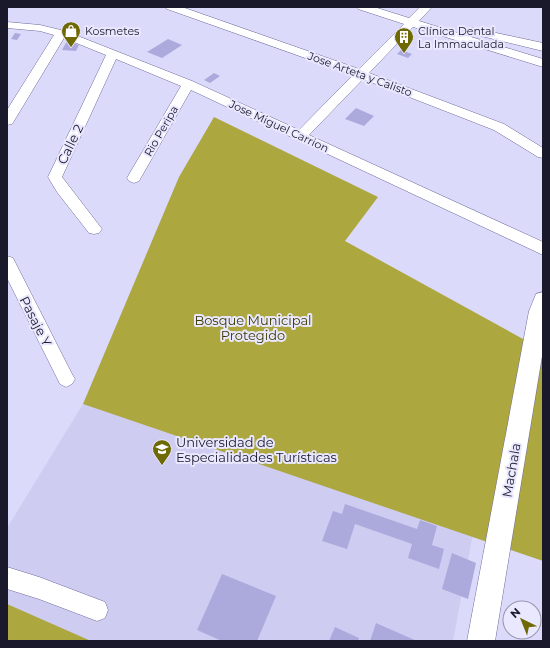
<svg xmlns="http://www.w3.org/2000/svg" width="550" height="648" font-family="Montserrat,sans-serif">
<rect width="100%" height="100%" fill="#dbdafa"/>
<!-- built -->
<path fill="#cecdf1" d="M83,404L474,528L453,641H31L7,631V528Z"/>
<!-- forest -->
<g fill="#ada740">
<path d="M214,117L378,197L345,241L543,350V561L83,404L179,177Z"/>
<path d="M7,604L91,641H7Z"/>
</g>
<!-- building -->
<g fill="#acaadd">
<path d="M15,33L21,34L17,40L11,39Z"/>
<path d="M168,39L182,45L162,58L147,52Z"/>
<path d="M67,41L79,45L76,51L62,50Z"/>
<path d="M401,50L412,54L408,58L397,54Z"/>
<path d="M214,73L220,76L210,83L204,80Z"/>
<path d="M356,108L374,116L364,126L345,119Z"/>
<path d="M345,504L417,529L420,520L437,526L432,545L444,549L439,569L408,558L412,544L355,524L347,549L322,541L333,511L342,514Z"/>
<path d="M452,553L476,563L468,599L442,589Z"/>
<path d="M222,574L276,596L257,641H222L197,630Z"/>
<path d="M376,623L417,641H370Z"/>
<path d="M335,627L359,638L358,641H329Z"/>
</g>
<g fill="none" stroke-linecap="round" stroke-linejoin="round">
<defs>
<g id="minor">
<path d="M165,7H182L359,69L404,24L358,9L356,7H374L409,18L420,7H432L419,21L543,59V67L413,27L369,73L504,124L543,148V158L538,157L494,130L363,79L309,135L543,242V255L191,90L139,181L134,183L129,181L127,178L181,86L116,59L62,177L102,229L99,233L94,234L89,233L57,192L48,177L106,55L64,38L14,121L12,124L7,125V110L54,35L40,31L7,28V22L40,25L65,31L192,81L299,130L353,75L167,9Z"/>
<path d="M473,28L543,43V51L469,33L467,31L469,29Z"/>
<path d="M7,256L13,258L15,262L72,374L75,379L72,384L66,387L60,384L7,278Z"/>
<path d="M7,567L39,577L105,602L108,610L105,618L97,621L39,599L7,589Z"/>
</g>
<path id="major" d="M543,292V350L495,641H467L529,311L536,294Z"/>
</defs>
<!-- minor casing -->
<use href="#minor" stroke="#6e6b9a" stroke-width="1"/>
<!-- major casing -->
<use href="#major" stroke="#6e6b9a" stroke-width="1"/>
<!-- minor -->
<use href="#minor" fill="#fff" fill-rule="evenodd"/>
<!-- major -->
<use href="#major" fill="#fff" fill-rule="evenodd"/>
</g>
<!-- icons -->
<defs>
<symbol id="shop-pin" viewBox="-11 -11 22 30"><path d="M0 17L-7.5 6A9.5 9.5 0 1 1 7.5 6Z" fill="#6e6903" stroke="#e9e8fe"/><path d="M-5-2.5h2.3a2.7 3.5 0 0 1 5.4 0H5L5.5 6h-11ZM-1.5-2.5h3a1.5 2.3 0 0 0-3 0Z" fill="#fff"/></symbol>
<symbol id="building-pin" viewBox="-11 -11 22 30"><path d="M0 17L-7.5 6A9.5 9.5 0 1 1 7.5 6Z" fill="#6e6903" stroke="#e9e8fe"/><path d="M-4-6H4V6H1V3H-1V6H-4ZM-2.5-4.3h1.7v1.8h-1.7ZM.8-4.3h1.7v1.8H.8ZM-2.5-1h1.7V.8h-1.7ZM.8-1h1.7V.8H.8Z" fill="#fff"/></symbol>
<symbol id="university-pin" viewBox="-11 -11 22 30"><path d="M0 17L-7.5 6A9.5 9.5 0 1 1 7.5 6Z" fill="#6e6903" stroke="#e9e8fe"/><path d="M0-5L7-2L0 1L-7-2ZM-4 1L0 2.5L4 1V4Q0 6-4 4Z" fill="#fff"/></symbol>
</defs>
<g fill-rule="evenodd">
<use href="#shop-pin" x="60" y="20" width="22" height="30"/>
<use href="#building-pin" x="393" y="26" width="22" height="30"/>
<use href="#university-pin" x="151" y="438" width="22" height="30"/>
</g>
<g text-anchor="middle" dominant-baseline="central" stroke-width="4" stroke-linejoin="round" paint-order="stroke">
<!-- far-poi labels -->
<g font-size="11" fill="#1a192c" stroke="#e9e8fe" text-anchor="start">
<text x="85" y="31">Kosmetes</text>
<text x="418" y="31">Clínica Dental<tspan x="418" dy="13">La Immaculada</tspan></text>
</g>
<!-- far-street labels -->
<g font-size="11" fill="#1a192c" stroke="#e9e8fe">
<text transform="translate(360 74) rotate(20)">Jose Arteta y Calisto</text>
<text transform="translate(279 126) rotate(25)">Jose Miguel Carrion</text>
<text transform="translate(161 131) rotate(-60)">Rio Peripa</text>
</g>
<!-- street labels -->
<g font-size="13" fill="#1a192c" stroke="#e9e8fe">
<text transform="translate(70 144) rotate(-64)">Calle 2</text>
<text transform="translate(36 321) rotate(63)">Pasaje Y</text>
<text transform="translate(511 470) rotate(-80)">Machala</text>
</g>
<!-- park labels -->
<g font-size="13" fill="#3d3a00" stroke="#e9e8fe">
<text x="253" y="320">Bosque Municipal<tspan x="253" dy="15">Protegido</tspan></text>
</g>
<!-- poi labels -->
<g font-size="13" fill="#1a192c" stroke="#e9e8fe" text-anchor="start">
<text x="176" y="442">Universidad de<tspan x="176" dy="15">Especialidades Turísticas</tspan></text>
</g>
</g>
<!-- border -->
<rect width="550" height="648" fill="none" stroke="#1a192c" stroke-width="16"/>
<!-- north arrow -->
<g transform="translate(522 620) rotate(317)"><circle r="19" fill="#e9e8fe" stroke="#9695aa"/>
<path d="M0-3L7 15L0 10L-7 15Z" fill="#6e6903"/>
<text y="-6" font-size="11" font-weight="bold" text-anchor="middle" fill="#1a192c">N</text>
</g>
</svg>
